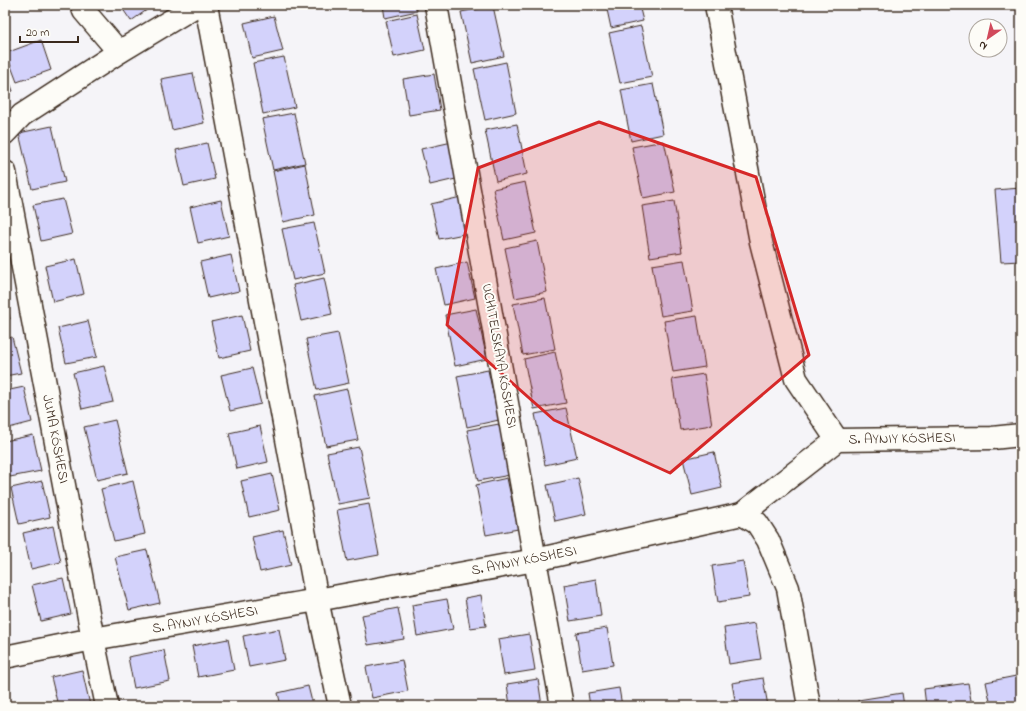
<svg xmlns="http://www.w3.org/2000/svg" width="1026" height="711" font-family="'Indie Flower',sans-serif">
<rect width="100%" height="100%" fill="#f5f4f8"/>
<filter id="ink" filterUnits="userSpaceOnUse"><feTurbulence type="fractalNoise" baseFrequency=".025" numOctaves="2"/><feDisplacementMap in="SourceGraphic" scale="8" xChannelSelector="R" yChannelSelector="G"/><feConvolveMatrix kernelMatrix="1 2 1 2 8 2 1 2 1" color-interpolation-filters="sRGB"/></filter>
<g filter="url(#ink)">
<!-- building -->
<g fill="#d3d2fb" stroke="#3b2a1e">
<path d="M120,5H154L131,21Z"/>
<path d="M383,5H416L417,11L385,18Z"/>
<path d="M463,5H479L464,8Z"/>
<path d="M606,5H639L643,21L611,28Z"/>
<path d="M493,6L504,56L472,63L461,12Z"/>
<path d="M417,14L425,50L394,57L386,21Z"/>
<path d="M274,16L283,51L252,58L244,23Z"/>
<path d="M641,26L652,77L620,83L609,33Z"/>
<path d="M41,40L51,70L17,82L6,53Z"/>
<path d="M284,57L295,107L263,114L253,63Z"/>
<path d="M506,62L516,113L485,120L474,69Z"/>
<path d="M5,69L13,91L5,93Z"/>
<path d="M193,73L204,123L172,130L161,79Z"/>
<path d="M434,74L440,110L409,115L403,79Z"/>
<path d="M653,84L663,134L631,141L621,90Z"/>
<path d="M294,113L305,163L273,170L262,119Z"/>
<path d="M517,124L527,174L496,181L485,130Z"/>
<path d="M52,126L65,182L32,189L19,133Z"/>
<path d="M664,141L675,192L643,198L632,147Z"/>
<path d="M452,142L460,178L430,185L421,149Z"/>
<path d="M207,143L215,179L184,186L176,150Z"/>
<path d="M305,164L315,215L283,222L273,171Z"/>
<path d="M525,182L536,233L504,240L493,189Z"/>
<path d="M1021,188V261L1001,262L995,190Z"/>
<path d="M461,197L469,233L439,239L431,204Z"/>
<path d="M63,199L72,234L41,241L33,205Z"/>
<path d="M221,200L229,236L198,243L190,207Z"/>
<path d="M674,201L682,252L650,257L642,206Z"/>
<path d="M314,223L325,273L293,280L282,229Z"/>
<path d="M537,241L547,292L515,298L505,248Z"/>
<path d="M231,255L239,291L208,298L200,262Z"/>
<path d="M76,259L84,294L53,302L45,266Z"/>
<path d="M684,260L693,311L661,316L652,265Z"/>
<path d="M467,262L475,298L444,305L436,269Z"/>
<path d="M324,278L332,314L301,321L293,285Z"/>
<path d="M545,298L555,349L523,355L513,304Z"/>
<path d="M5,299L10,319L5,320Z"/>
<path d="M476,309L487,359L455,366L445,315Z"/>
<path d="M242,315L250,351L219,358L211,322Z"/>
<path d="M697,316L705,367L673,372L664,321Z"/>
<path d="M88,321L97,357L66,363L58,328Z"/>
<path d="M338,333L349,383L317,390L306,339Z"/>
<path d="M12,337L21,373L5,376V339Z"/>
<path d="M555,352L566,403L534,409L524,359Z"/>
<path d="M104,366L113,402L82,409L73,373Z"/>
<path d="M252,368L261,404L230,411L221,375Z"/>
<path d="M488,370L499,420L467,427L457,376Z"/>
<path d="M704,374L712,425L680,430L672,379Z"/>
<path d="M24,387L32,422L5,429V391Z"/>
<path d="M347,389L358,440L326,446L315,396Z"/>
<path d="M566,408L577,458L545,465L535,414Z"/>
<path d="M115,420L128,473L97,480L84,427Z"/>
<path d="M499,424L510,475L478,481L467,430Z"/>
<path d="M260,426L268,462L237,469L229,433Z"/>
<path d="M33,435L41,471L10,477L5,455V441Z"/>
<path d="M359,447L370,498L338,504L327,453Z"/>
<path d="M714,452L722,488L692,495L683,459Z"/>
<path d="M272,474L280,510L249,517L241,481Z"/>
<path d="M507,478L518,529L486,535L476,485Z"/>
<path d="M578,478L586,514L555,521L547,485Z"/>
<path d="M42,481L50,517L19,524L11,488Z"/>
<path d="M133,481L145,534L114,541L101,489Z"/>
<path d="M369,504L379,555L347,561L337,510Z"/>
<path d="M53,526L61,562L31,569L23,533Z"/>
<path d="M283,530L291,565L260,572L252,537Z"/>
<path d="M147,550L160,603L129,610L115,557Z"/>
<path d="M743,561L749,597L718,602L712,566Z"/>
<path d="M63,578L71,614L41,621L32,585Z"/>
<path d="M596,579L601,616L570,621L564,585Z"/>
<path d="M481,595L486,626L470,628L465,598Z"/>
<path d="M447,599L453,629L417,636L412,605Z"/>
<path d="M398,608L404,639L368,645L362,615Z"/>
<path d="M755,623L761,659L729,664L724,628Z"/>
<path d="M607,628L613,665L582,670L576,633Z"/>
<path d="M279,629L285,660L249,667L243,636Z"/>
<path d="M529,634L535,670L504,675L498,639Z"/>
<path d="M228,639L234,670L198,677L192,646Z"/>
<path d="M164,650L170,681L134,688L128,657Z"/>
<path d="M402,660L408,691L372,698L366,667Z"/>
<path d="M82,670L90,705L58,706L51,677Z"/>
<path d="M1021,675V706H991L986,682Z"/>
<path d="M763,678L768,706H736L732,683Z"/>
<path d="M538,679L542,706H510L507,684Z"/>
<path d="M968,683L972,706H926L924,689Z"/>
<path d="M308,686L313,706H281L278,693Z"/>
<path d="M619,688L622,706H590L588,693Z"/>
<path d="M902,693L904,706H859L858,700Z"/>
</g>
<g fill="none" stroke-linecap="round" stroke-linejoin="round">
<defs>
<g id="minor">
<path d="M82,5L84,11L119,52"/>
<path d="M206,5L317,600L340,706"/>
<path d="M436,5L535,560L562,706"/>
<path d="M716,5L761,242L796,379L837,440"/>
<path d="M5,133L22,115L119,52L197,5"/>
<path d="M5,172L93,639L107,706"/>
<path d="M742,514L757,523L768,540L788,588L809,706"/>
<path d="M5,657L93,639L317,600L535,560L742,514L837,440L992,438L1021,435"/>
</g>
</defs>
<!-- minor casing -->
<use href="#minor" stroke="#3b2a1e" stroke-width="25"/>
<!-- minor -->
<use href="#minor" stroke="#fdfcf7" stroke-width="22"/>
</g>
</g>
<!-- marked area -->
<path fill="#d62828" fill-opacity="0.2" stroke="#d62828" stroke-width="3" stroke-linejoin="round" d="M599,122L756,177L809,355L670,473L554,420L447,325L478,168Z"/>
<g text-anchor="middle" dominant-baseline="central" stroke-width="4" stroke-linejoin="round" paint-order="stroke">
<!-- street labels -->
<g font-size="14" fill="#3b2a1e" stroke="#fdfcf7">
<text transform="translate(499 356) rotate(80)">UCHITELSKAYA KÓSHESI</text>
<text transform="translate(55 439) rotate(79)">JUMA KÓSHESI</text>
<text transform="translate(902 439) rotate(-1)">S. AYNIY KÓSHESI</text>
<text transform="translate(524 561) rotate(-11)">S. AYNIY KÓSHESI</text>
<text transform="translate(205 620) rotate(-10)">S. AYNIY KÓSHESI</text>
</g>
</g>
<!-- margin -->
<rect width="1026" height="711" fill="none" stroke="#fdfcf7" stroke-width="20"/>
<rect x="10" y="10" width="1006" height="691" fill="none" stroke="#3b2a1e" stroke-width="1.5" filter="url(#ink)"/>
<!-- north arrow -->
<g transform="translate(988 38) rotate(214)"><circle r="19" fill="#fdfcf7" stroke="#afa8a0"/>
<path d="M0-3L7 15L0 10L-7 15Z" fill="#d1495b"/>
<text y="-6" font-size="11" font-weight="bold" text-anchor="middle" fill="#3b2a1e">N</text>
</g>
<!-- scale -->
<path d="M20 36v6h58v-6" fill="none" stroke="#3b2a1e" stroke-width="2"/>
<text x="26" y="36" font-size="12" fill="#3b2a1e" stroke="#fdfcf7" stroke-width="3" paint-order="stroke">20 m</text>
</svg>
